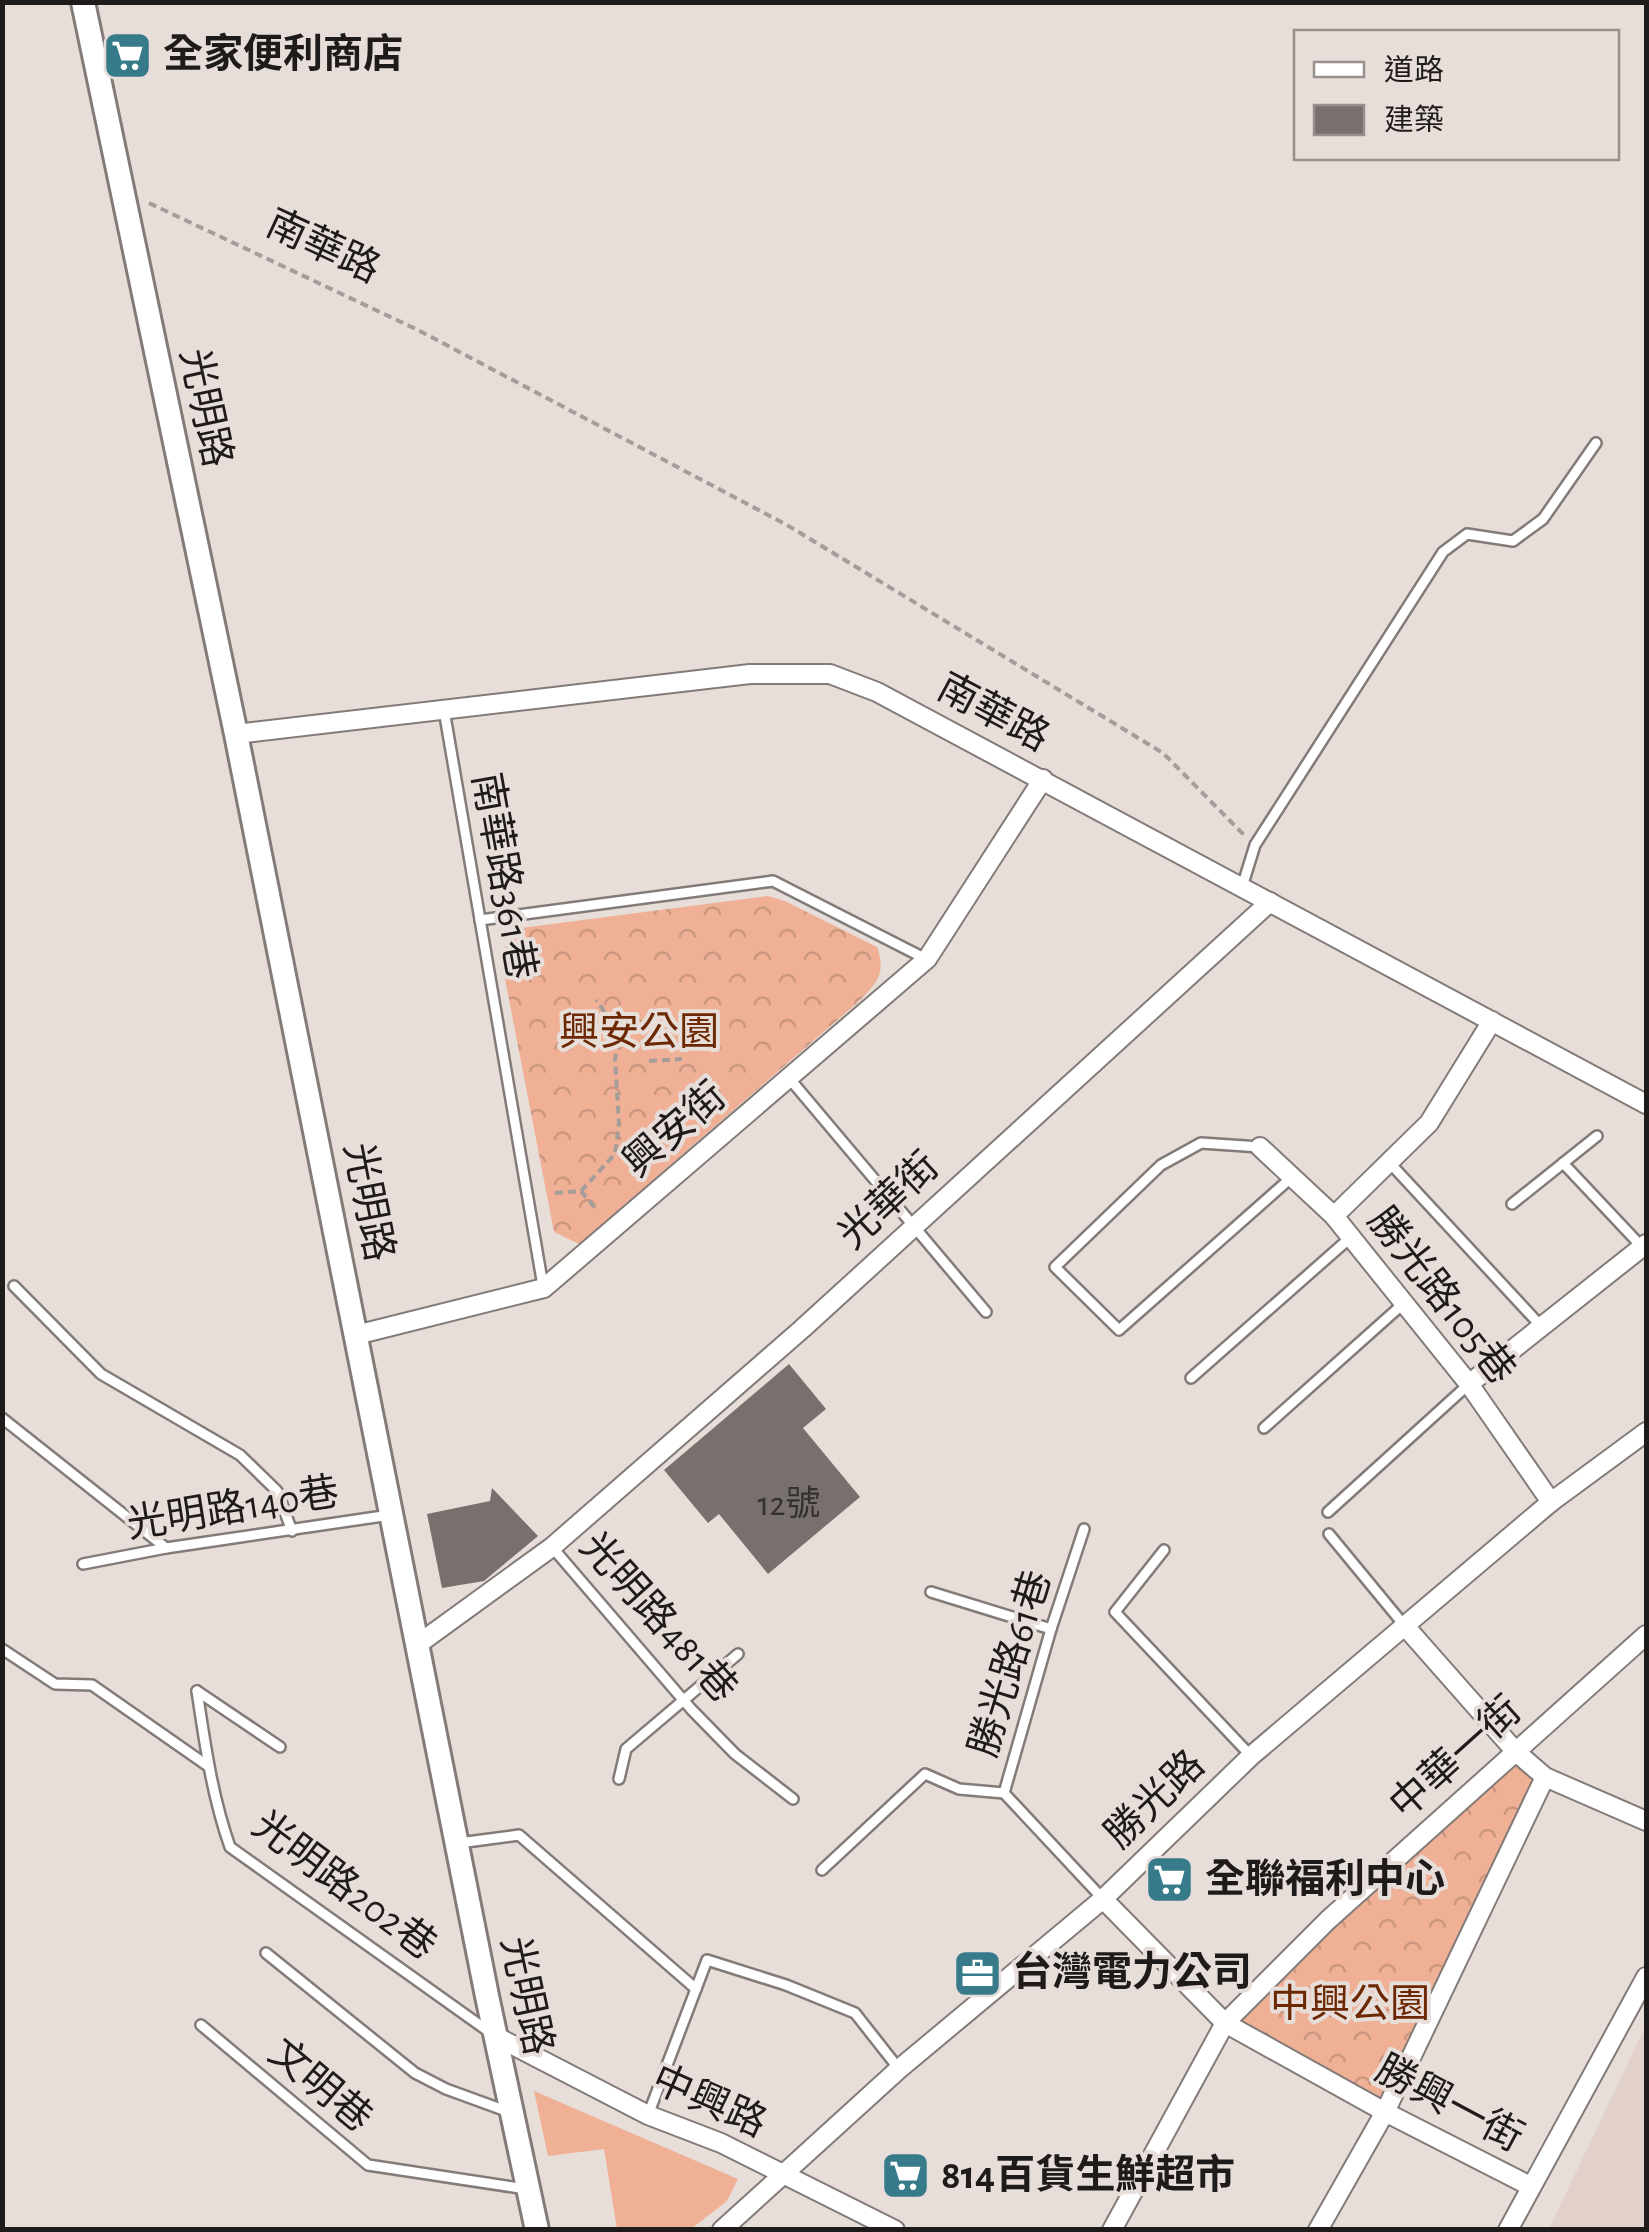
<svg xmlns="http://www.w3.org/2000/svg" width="1649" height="2232" font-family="'Alegreya Sans','Noto Sans TC',sans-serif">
<defs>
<pattern id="forest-crowns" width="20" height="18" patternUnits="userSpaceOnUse" patternTransform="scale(2.5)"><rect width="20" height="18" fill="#efb095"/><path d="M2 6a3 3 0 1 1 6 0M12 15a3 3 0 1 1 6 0" fill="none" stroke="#cc9780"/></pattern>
</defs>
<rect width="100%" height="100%" fill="#e7deda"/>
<!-- built -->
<path fill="#e1d1ca" d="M1646,2025V2229H1549Z"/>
<!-- grass -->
<path fill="#efb095" d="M534,2091L738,2179L727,2201L691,2229H617L604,2149L548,2156Z"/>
<!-- forest -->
<g fill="url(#forest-crowns)">
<path d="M768,896L785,901L877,947C887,974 876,984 857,1003L579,1244L554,1232L500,953L521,928Z"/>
<path d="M1517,1761L1537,1780L1381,2099L1235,2021L1336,1923Z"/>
</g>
<!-- building -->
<g fill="#78706d">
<path d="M789,1364L826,1409L803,1428L860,1497L768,1574L719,1514L708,1523L664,1470Z"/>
<path d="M492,1488L538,1536L484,1581L442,1588L427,1514L490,1501Z"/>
</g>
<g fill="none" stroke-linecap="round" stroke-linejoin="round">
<defs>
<g id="service">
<path d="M444,710L543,1286"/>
<path d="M1242,887L1255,845L1443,552L1467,534L1513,541L1543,519L1596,443"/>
<path d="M480,920L773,881L926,959"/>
<path d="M789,1078L986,1312"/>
<path d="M1260,1147L1201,1143L1161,1165L1055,1267L1119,1330L1292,1177"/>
<path d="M1388,1161L1540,1325"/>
<path d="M1563,1163L1643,1248"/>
<path d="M1512,1204L1597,1136"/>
<path d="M14,1286L101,1374L240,1455L277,1491L292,1531"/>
<path d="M1191,1378L1351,1237"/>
<path d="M2,1418L166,1548"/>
<path d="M1264,1428L1404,1303"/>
<path d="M1328,1512L1469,1384"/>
<path d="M1084,1529L1051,1629L1004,1793L1103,1899"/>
<path d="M1329,1534L1404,1625"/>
<path d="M552,1547L691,1709L735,1754L793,1799"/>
<path d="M1164,1550L1115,1612L1251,1756"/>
<path d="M83,1564L166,1548L390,1515"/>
<path d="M931,1592L1051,1629"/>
<path d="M2,1649L55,1684L92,1685L208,1766"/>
<path d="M197,1691C205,1744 212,1796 230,1847L488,2031"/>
<path d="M197,1691L280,1747"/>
<path d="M619,1779L626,1749L738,1654"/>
<path d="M459,1843L519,1835L696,1989"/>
<path d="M822,1870L925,1774L959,1789L1004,1793"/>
<path d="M266,1953L415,2073L446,2089L509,2112"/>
<path d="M201,2025L368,2165L526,2189"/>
<path d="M648,2115L707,1960L786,1985L855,2013L899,2069"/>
</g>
<g id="minor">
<path d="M236,734L750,674H830L877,692L1646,1104"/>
<path d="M1260,1147L1334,1216L1469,1384L1551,1502"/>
<path d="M1334,1216L1429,1123L1492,1021"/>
<path d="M356,1335L544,1288L927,959L1043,779"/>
<path d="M1469,1384L1646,1244"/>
<path d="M1404,1625L1516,1752L1545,1777L1646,1821"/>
<path d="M417,1645L552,1547L802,1329L1270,902"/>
<path d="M1103,1899L1225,2023L1385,2112L1530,2186"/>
<path d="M495,2036L648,2115L721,2143L895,2230"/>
<path d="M722,2230L899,2069L1103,1899L1251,1756L1551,1502L1646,1432"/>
<path d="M1112,2230L1225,2023L1328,1920L1646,1635"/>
<path d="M1318,2230L1385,2112L1545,1777"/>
<path d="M1508,2230L1646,1977"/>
</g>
<path id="secondary" d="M83,2L236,734L487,1996L537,2230"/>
</defs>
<!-- service casing -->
<use href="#service" stroke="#837b78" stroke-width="14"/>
<!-- minor casing -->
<use href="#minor" stroke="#837b78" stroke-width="22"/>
<!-- secondary casing -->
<use href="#secondary" stroke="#837b78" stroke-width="28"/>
<!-- path -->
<g stroke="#a49d9a" stroke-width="4" stroke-dasharray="8 5" stroke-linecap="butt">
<path d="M149,203L418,330L787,525L1163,753L1244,835"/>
<path d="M649,1061L682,1059"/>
<path d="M581,1191L615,1154L619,1124L615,1059C620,1039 609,1016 596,1000"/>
<path d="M555,1193L581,1191L595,1208"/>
</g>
<!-- service -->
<use href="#service" stroke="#fff" stroke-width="9"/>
<!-- minor -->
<use href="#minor" stroke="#fff" stroke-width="18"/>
<!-- secondary -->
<use href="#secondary" stroke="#fff" stroke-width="22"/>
</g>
<!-- icons -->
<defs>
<symbol id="supermarket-square" viewBox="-11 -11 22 22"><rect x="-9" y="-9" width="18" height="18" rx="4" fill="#377a8a" stroke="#e7deda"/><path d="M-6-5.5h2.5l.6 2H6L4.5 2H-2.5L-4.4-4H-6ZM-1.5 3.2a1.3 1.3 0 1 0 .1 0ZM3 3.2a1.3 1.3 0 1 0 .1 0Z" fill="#fff"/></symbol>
<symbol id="office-square" viewBox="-11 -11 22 22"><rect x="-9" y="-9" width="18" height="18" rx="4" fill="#377a8a" stroke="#e7deda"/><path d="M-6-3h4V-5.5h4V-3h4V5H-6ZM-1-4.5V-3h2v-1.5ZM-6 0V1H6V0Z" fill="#fff"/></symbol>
</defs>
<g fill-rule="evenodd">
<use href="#supermarket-square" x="100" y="28" width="55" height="55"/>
<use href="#supermarket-square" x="1142" y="1852" width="55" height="55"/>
<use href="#office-square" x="950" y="1946" width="55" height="55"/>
<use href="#supermarket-square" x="878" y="2148" width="55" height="55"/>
</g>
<g text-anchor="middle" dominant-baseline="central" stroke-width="8" stroke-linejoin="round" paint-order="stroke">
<!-- number labels -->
<g font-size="35" fill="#34302f">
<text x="789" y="1504">12號</text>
</g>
<!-- poi labels -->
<g font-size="40" font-weight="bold" fill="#1e1b1a" stroke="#e7deda" text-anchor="start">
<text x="163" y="55">全家便利商店</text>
<text x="1205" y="1880">全聯福利中心</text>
<text x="1012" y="1973">台灣電力公司</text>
<text x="941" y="2176">814百貨生鮮超市</text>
</g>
<!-- street labels -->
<g font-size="40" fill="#1e1b1a" stroke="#e7deda">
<text transform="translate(323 247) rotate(25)">南華路</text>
<text transform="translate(205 408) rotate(78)">光明路</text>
<text transform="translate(993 713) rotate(28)">南華路</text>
<text transform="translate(503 876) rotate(80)">南華路361巷</text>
<text transform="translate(675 1130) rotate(-41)">興安街</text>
<text transform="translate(889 1201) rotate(-43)">光華街</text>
<text transform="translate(368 1202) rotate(79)">光明路</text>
<text transform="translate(1441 1296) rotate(52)">勝光路105巷</text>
<text transform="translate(233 1509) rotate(-9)">光明路140巷</text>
<text transform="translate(658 1618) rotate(48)">光明路481巷</text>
<text transform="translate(1011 1664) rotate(-73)">勝光路61巷</text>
<text transform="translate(1456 1758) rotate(-42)">中華一街</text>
<text transform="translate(1155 1800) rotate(-44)">勝光路</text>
<text transform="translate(344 1886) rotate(37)">光明路202巷</text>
<text transform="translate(526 1996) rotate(78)">光明路</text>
<text transform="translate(320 2086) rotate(40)">文明巷</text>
<text transform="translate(709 2102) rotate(24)">中興路</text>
<text transform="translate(1449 2104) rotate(28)">勝興一街</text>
</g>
<!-- park labels -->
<g font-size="40" fill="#6c2802" stroke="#e7deda">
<text x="639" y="1033">興安公園</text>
<text x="1350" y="2005">中興公園</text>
</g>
</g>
<!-- border -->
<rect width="1649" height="2232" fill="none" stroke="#1e1b1a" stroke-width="10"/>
<!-- legend -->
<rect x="1294" y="30" width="325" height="130" fill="#e7deda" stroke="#97908d" stroke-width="2.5"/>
<rect x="1314" y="62" width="50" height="15" fill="#ffffff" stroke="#97908d" stroke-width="2.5"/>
<text x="1384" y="80" font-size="30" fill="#1e1b1a">道路</text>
<rect x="1314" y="105" width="50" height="30" fill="#78706d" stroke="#97908d" stroke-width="2.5"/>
<text x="1384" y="130" font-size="30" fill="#1e1b1a">建築</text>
</svg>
